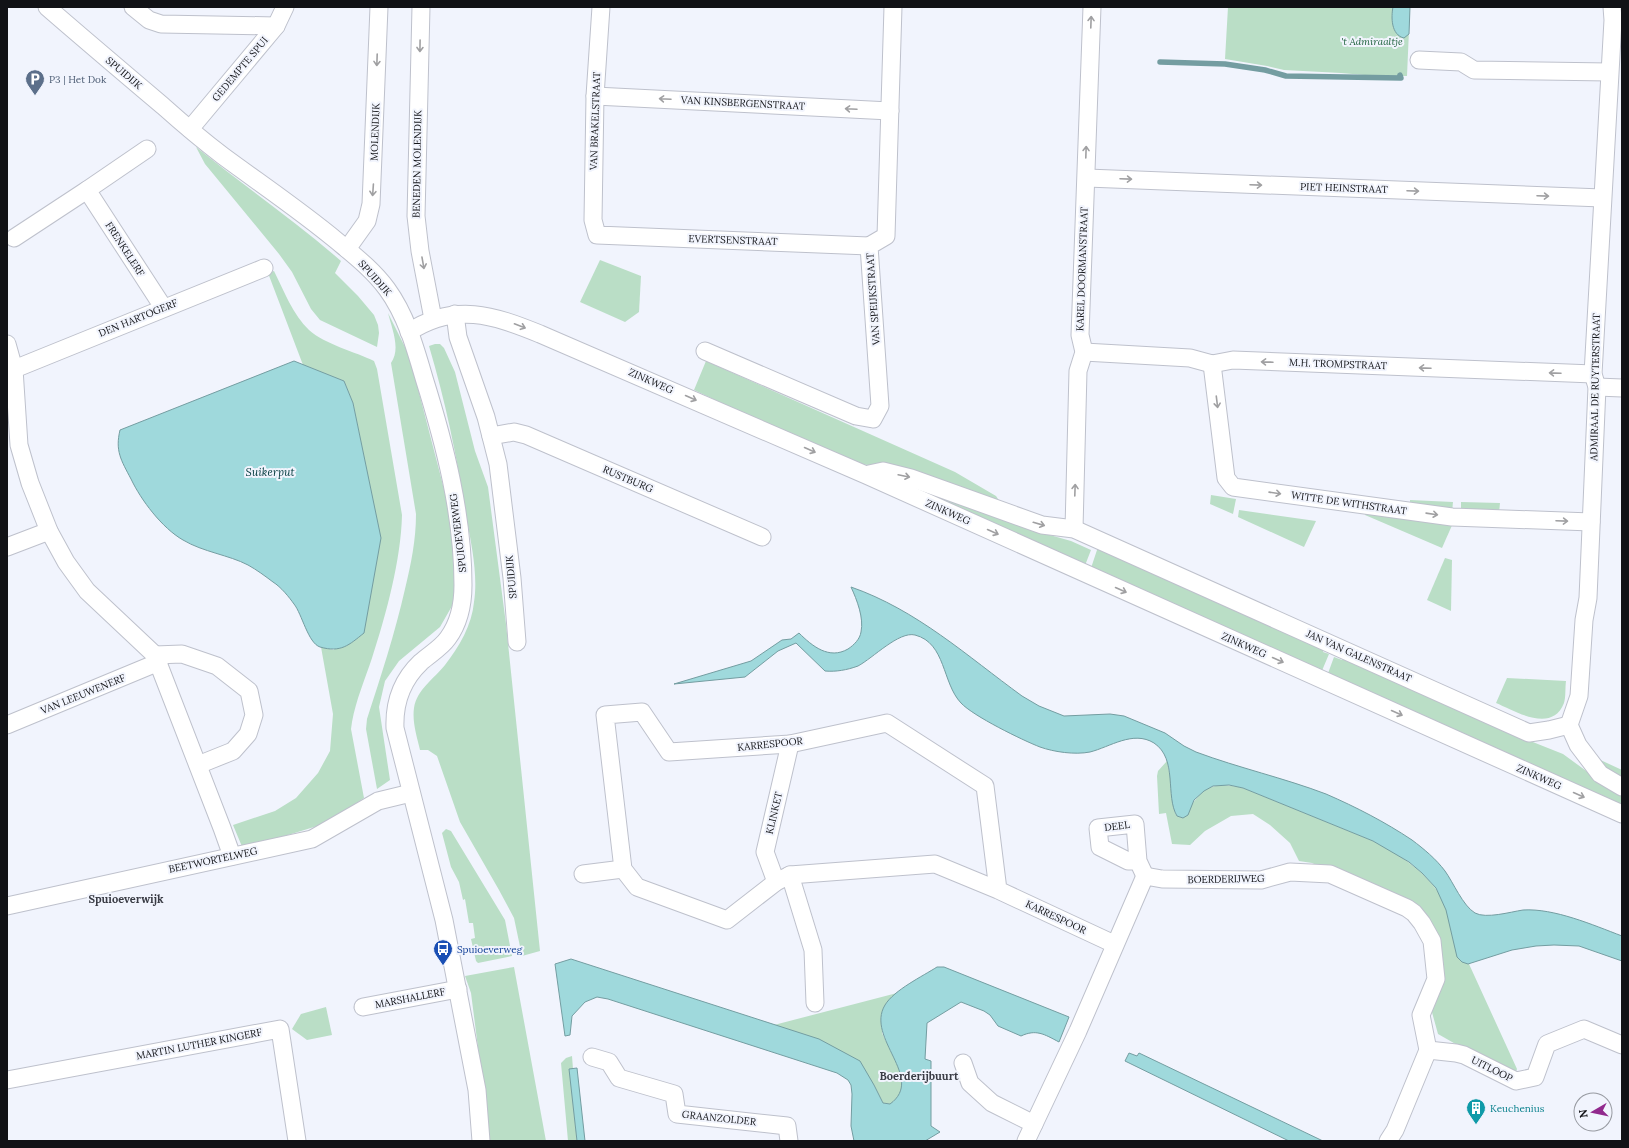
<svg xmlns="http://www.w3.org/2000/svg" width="1629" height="1148" font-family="Lora,serif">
<rect width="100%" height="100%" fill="#f1f4fd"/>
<!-- green -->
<g fill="#badec6">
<path d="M1228,7H1410L1407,76H1376L1341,73L1284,70L1267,66L1225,59Z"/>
<path d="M196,147C244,186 295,221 341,261L335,273L358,296L374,315L378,325L379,333L377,347L320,320L311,309L292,272L279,254L205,164Z"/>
<path d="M600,260L641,276L639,312L625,322L580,302Z"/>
<path d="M274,271C284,291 293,315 309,330C324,344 356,352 374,361L377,369L402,515C401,560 386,615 372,658C365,679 356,700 352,722L351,729L364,798L327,823L243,849L233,825L275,811L296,798L318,773L330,751L333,714L321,647L334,650L380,538L353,403L344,381L303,365L268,273Z"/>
<path d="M388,313L407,351L417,385L444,489L452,532L456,591L452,606L440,627L399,661L385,681L379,707L390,780L377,789L366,729L367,719C381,676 395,633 405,589C411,564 416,540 416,514L391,363C401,349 392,329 388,313Z"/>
<path d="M435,344H440L444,348L455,372L475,451L488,487L506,624L540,951L522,956L514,918L499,890L460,822L437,756L428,750H420C417,737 412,722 414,708C417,689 434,679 445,665C459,647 472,625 474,602C478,576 472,547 467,521C458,462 446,403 429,346Z"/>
<path d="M706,361L955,472L996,496L1000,502L895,468L850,463L694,390Z"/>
<path d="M904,484L1025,528L1071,541L1091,550L1084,568Z"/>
<path d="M1211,495L1236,499L1233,514L1210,504Z"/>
<path d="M1410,500L1453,502L1452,512L1410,506Z"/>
<path d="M1461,502L1500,503L1499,513L1461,512Z"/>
<path d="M1239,510L1316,521L1304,547L1238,517Z"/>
<path d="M1366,512L1453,523L1442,548L1365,515Z"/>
<path d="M1098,547L1324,649L1323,652L1329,654L1321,673L1090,571Z"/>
<path d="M1445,558L1452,560L1451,611L1427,600Z"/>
<path d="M1334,657L1342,660L1344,658L1523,738L1563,754L1600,781L1622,794V806L1327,676Z"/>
<path d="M1507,678L1566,681C1565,688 1566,697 1564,703C1552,734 1515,711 1496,703Z"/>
<path d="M1594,757L1622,770V781Z"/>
<path d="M1167,761L1171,782L1175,813L1177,816L1183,818C1201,790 1208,780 1243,788L1373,841C1400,855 1426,871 1442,898L1468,964H1469L1517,1069L1515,1074L1510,1075L1438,1034L1430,1005L1438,974L1417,909L1312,863L1299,861L1290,843L1270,825L1253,814L1231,816L1205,831L1190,845L1172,844L1166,813L1159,814L1157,776L1158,771Z"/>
<path d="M446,829L451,831L505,920L512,956L478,963L476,961L471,939L475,938L473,923H469L465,899L463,900L459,882L451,867L442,833Z"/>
<path d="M514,967L546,1141H490L471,993L465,976Z"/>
<path d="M897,993L885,1005L882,1033L900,1070L902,1087L898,1099L890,1104L883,1103L874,1085L774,1025Z"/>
<path d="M326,1007L332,1035L307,1040L292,1029L301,1014Z"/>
<path d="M572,1056L573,1069H570L577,1141H568L561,1063L566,1058Z"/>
</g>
<!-- water -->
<g fill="#9fd9dc" stroke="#749da1">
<path d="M1393,7H1410L1409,34L1404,38C1391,35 1391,17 1393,7Z"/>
<path d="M294,361L344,381L353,403L381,538L364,633C349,645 341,653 320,647C308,643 302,614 294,604C289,597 281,587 273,582C265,576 257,570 248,565C229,555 203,552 183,540C162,528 141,500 131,479C121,460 115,451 120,430Z"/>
<path d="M851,587C917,610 967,656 1022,696L1039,706L1064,716L1110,714L1124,716L1165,733L1184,746L1196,752C1239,768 1284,778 1326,794C1356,807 1385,822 1412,840C1424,849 1436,859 1445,871C1453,882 1463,906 1475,913C1486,919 1510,912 1523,910C1554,908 1593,925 1622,936V961L1579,946L1554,945L1536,946L1512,950L1468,964L1462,962L1457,957L1446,910L1436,888L1422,873L1409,862L1373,841L1243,788L1229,785L1213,786L1204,791L1194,800L1188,815L1183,818L1177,816C1165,796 1178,759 1154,743C1133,730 1110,747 1090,752C1075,755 1054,752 1040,747C1022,740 973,716 961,703C942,683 946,643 915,635C899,631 873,658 858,666C847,670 836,672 825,671L796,643L778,651L745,677L674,684L751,661L782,640L791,639L799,633C812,646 829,660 848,649C854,645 860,639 861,632C864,618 857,600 851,587Z"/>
<path d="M571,959L819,1039L860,1061L874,1085L883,1103L890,1104C926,1078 865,1038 885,1005C894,990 923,976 937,967H944L1069,1017L1059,1042C1044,1034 1036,1029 1021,1036L998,1026L990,1015L984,1011L961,1002L927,1023L925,1059L931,1061V1126L940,1132L925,1141H854L851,1126L852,1094L851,1085L848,1080L837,1073L608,999L597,997L585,1002L572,1016L570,1035L565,1036L555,964Z"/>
<path d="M1129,1053L1137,1056L1139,1053L1323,1141H1289L1125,1061Z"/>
<path d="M577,1068L585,1141H577L569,1069Z"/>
</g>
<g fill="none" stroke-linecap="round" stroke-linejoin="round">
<!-- stream -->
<path stroke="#749da1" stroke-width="5.5" d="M1160,62L1225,64L1265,70L1286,76L1401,78L1400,75"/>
<defs>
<g id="minor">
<path d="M47,7C85,40 124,73 163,106C182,123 202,140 223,156C261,184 301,211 337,241C355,256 373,270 387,289C406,315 415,347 424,378C445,445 463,515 463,585C463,603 459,623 448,638C441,648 430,654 421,662C402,680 394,703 395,728L444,920L477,1090L481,1141"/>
<path d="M133,7L149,20L161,24L276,26"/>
<path d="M421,7L416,216L420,251L433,319"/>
<path d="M601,7L595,96L593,220L597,235L869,246"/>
<path d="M1419,60L1461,62L1474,70L1609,72"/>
<path d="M595,96L890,111"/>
<path d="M190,129L276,26L285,7"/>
<path d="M147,149L87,190L163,307"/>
<path d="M1087,178L1602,198"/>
<path d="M14,238L87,190"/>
<path d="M347,249L367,221L371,204L379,7"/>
<path d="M455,314L458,337L486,417L498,464L512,578L517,642"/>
<path d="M409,332C455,302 493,315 540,334L866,475L1622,814"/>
<path d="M7,344L14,369L19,445L30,483L49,531L66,562L87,591L155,655L222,828L232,856"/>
<path d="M705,351L856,416L873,419L880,406L869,246L886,236L893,7"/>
<path d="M1084,352L1190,358L1212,364L1233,360L1593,374"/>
<path d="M1212,364L1226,478L1233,487L1452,517L1591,522"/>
<path d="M7,372L264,268"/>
<path d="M1597,387L1622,388"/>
<path d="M491,436L514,432L526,435L762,537"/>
<path d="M869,474L883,471L911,478L1042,525L1074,529L1529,733L1549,730L1569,725L1578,745L1600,774L1622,787"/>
<path d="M1074,529L1078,371L1084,352L1080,335L1092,7"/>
<path d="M7,547L49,531"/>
<path d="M155,655L182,654L217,666L249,691L254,715L248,734L233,751L198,765"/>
<path d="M7,725L159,662"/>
<path d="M1569,725L1579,696L1584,620L1588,598L1597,387L1593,374L1613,20L1612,7"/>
<path d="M1138,861H1128L1100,847L1098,828L1135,824L1138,861L1145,876"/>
<path d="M583,874L623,869"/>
<path d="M790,875L813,950L815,1003"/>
<path d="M776,882L765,852L790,744"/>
<path d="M998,890L985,786L887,723L790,744L669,752L642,712L605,715L623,869L637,887L727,920L776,882L790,875L935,864L998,890L1114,944"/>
<path d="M7,906L312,839L378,801L411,793"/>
<path d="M363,1007L458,989"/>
<path d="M1428,1050L1456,1053L1464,1055L1516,1081L1535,1077L1547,1044L1584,1029L1622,1045"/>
<path d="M592,1057L609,1062L619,1078L674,1094L677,1114L787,1126L789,1141"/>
<path d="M963,1063L970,1083L992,1103L1034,1124"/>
<path d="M7,1080L280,1029L297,1141"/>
<path d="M1026,1141L1078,1031L1145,876L1162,879L1261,880L1290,872L1330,874L1407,908L1414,913L1422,923L1432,941L1436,979L1421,1015L1428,1050L1395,1130L1388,1141"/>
</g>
</defs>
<!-- minor casing -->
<use href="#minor" stroke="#bec1cc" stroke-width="19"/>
<!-- minor -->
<use href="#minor" stroke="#fff" stroke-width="17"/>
</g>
<!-- one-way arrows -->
<defs><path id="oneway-shaft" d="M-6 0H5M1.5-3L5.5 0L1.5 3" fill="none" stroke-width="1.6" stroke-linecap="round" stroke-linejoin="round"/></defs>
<g stroke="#a0a0a2">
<use href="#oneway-shaft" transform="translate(1091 22) rotate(-88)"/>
<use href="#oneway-shaft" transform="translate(420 46) rotate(91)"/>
<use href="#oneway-shaft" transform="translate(377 60) rotate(92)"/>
<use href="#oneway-shaft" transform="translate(665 99) rotate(-177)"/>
<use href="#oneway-shaft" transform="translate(851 109) rotate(-177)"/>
<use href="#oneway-shaft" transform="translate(1086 152) rotate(-88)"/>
<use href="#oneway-shaft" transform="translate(1126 179) rotate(2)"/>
<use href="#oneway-shaft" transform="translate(1256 185) rotate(2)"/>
<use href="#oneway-shaft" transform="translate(373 190) rotate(94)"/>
<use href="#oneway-shaft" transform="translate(1413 191) rotate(2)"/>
<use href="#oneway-shaft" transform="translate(1543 196) rotate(2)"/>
<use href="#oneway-shaft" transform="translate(423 263) rotate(80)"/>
<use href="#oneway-shaft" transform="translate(520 326) rotate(21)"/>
<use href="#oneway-shaft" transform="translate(1267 362) rotate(-178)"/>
<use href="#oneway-shaft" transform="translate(1425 368) rotate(-178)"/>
<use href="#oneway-shaft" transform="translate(1555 373) rotate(-178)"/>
<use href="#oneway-shaft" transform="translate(691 398) rotate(24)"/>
<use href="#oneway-shaft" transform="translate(1217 402) rotate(83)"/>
<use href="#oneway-shaft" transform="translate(810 450) rotate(24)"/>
<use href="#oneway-shaft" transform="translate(904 476) rotate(12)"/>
<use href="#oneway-shaft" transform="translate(1075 490) rotate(-88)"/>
<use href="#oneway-shaft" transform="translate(1275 493) rotate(8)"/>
<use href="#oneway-shaft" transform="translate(1432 514) rotate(8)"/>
<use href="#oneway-shaft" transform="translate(1562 521) rotate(2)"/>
<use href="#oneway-shaft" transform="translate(1039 524) rotate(16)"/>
<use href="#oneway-shaft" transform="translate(993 532) rotate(24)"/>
<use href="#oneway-shaft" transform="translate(1121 590) rotate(24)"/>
<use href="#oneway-shaft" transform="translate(1278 660) rotate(24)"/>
<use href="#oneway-shaft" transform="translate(1397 713) rotate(24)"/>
<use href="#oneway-shaft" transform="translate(1579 795) rotate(24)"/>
</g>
<!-- icons -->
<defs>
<symbol id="parking-pin" viewBox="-11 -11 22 30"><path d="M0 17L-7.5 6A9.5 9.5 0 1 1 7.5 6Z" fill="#5c6f8a" stroke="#f1f4fd"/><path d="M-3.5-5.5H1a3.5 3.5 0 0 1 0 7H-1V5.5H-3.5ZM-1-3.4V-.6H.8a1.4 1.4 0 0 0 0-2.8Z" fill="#fff"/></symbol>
<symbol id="bus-pin" viewBox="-11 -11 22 30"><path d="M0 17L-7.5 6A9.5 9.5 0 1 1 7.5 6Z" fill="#1a4fb4" stroke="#f1f4fd"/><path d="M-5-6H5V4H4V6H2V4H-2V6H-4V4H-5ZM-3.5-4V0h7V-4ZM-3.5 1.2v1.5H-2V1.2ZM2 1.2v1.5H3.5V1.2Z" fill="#fff"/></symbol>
<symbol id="building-pin" viewBox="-11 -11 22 30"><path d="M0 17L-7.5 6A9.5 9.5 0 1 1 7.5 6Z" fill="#0f9aa8" stroke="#f1f4fd"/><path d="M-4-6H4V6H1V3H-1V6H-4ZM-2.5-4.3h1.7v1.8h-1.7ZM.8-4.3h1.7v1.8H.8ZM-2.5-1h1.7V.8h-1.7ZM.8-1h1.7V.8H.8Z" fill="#fff"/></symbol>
</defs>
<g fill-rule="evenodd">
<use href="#parking-pin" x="24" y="68" width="22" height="30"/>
<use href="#bus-pin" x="432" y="938" width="22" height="30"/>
<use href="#building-pin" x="1465" y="1097" width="22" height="30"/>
</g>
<g text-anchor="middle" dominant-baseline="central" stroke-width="4" stroke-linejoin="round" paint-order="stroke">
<!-- park labels -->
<g font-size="10" font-style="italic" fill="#226440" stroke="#f1f4fd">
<text x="1372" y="41">'t Admiraaltje</text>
</g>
<!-- street labels -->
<g font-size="10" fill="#111216" stroke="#f1f4fd">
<text transform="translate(240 69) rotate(-50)">GEDEMPTE SPUI</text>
<text transform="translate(124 73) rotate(40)">SPUIDIJK</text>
<text transform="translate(743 103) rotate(3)">VAN KINSBERGENSTRAAT</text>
<text transform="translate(595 121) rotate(-88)">VAN BRAKELSTRAAT</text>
<text transform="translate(375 132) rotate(-88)">MOLENDIJK</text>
<text transform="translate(417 164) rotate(-89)">BENEDEN MOLENDIJK</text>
<text transform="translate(1344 188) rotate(2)">PIET HEINSTRAAT</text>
<text transform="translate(733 240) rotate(2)">EVERTSENSTRAAT</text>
<text transform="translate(125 249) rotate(57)">FRENKELERF</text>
<text transform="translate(1082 269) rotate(-88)">KAREL DOORMANSTRAAT</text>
<text transform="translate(375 278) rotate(48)">SPUIDIJK</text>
<text transform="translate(873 299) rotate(-94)">VAN SPEIJKSTRAAT</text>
<text transform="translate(138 318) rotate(-22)">DEN HARTOGERF</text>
<text transform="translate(1338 364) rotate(2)">M.H. TROMPSTRAAT</text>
<text transform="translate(651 381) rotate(24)">ZINKWEG</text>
<text transform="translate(1595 387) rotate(-89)">ADMIRAAL DE RUYTERSTRAAT</text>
<text transform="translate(628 479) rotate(23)">RUSTBURG</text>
<text transform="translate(1349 503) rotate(8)">WITTE DE WITHSTRAAT</text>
<text transform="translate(948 512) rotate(24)">ZINKWEG</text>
<text transform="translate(458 533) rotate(-97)">SPUIOEVERWEG</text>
<text transform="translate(511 577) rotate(-95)">SPUIDIJK</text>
<text transform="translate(1244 645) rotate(24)">ZINKWEG</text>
<text transform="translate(1359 656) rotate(24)">JAN VAN GALENSTRAAT</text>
<text transform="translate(83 694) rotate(-22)">VAN LEEUWENERF</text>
<text transform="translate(770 744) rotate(-6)">KARRESPOOR</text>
<text transform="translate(1539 777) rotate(24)">ZINKWEG</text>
<text transform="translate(774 813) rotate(-77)">KLINKET</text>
<text transform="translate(1117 826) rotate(-7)">DEEL</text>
<text transform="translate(213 860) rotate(-12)">BEETWORTELWEG</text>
<text transform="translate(1226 879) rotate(-1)">BOERDERIJWEG</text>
<text transform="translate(1056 917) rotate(25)">KARRESPOOR</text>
<text transform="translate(410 998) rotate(-11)">MARSHALLERF</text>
<text transform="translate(199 1044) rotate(-11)">MARTIN LUTHER KINGERF</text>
<text transform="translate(1492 1069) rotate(26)">UITLOOP</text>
<text transform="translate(719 1118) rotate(6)">GRAANZOLDER</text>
</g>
<!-- service labels -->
<g font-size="10" fill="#4e5e75" stroke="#f1f4fd" text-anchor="start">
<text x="49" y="79">P3 | Het Dok</text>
</g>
<!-- transit labels -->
<g font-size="10" fill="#164399" stroke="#f1f4fd" text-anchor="start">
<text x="457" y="949">Spuioeverweg</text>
</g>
<!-- culture labels -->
<g font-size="10" fill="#0d838f" stroke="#f1f4fd" text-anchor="start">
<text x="1490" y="1108">Keuchenius</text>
</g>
<!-- water labels -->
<g font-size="11" font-style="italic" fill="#00393c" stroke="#f1f4fd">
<text x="270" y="472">Suikerput</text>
</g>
<!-- neighbourhood labels -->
<g font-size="11" font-weight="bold" fill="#3a3c45" stroke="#f1f4fd">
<text x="126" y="899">Spuioeverwijk</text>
<text x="919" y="1076">Boerderijbuurt</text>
</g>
</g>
<!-- border -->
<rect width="1629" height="1148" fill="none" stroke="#111216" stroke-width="16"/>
<!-- north arrow -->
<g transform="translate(1593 1112) rotate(261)"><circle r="19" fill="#f1f4fd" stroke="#979aa1"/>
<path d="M0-3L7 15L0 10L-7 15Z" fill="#91298d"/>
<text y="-6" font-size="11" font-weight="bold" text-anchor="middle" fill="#111216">N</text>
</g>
</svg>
